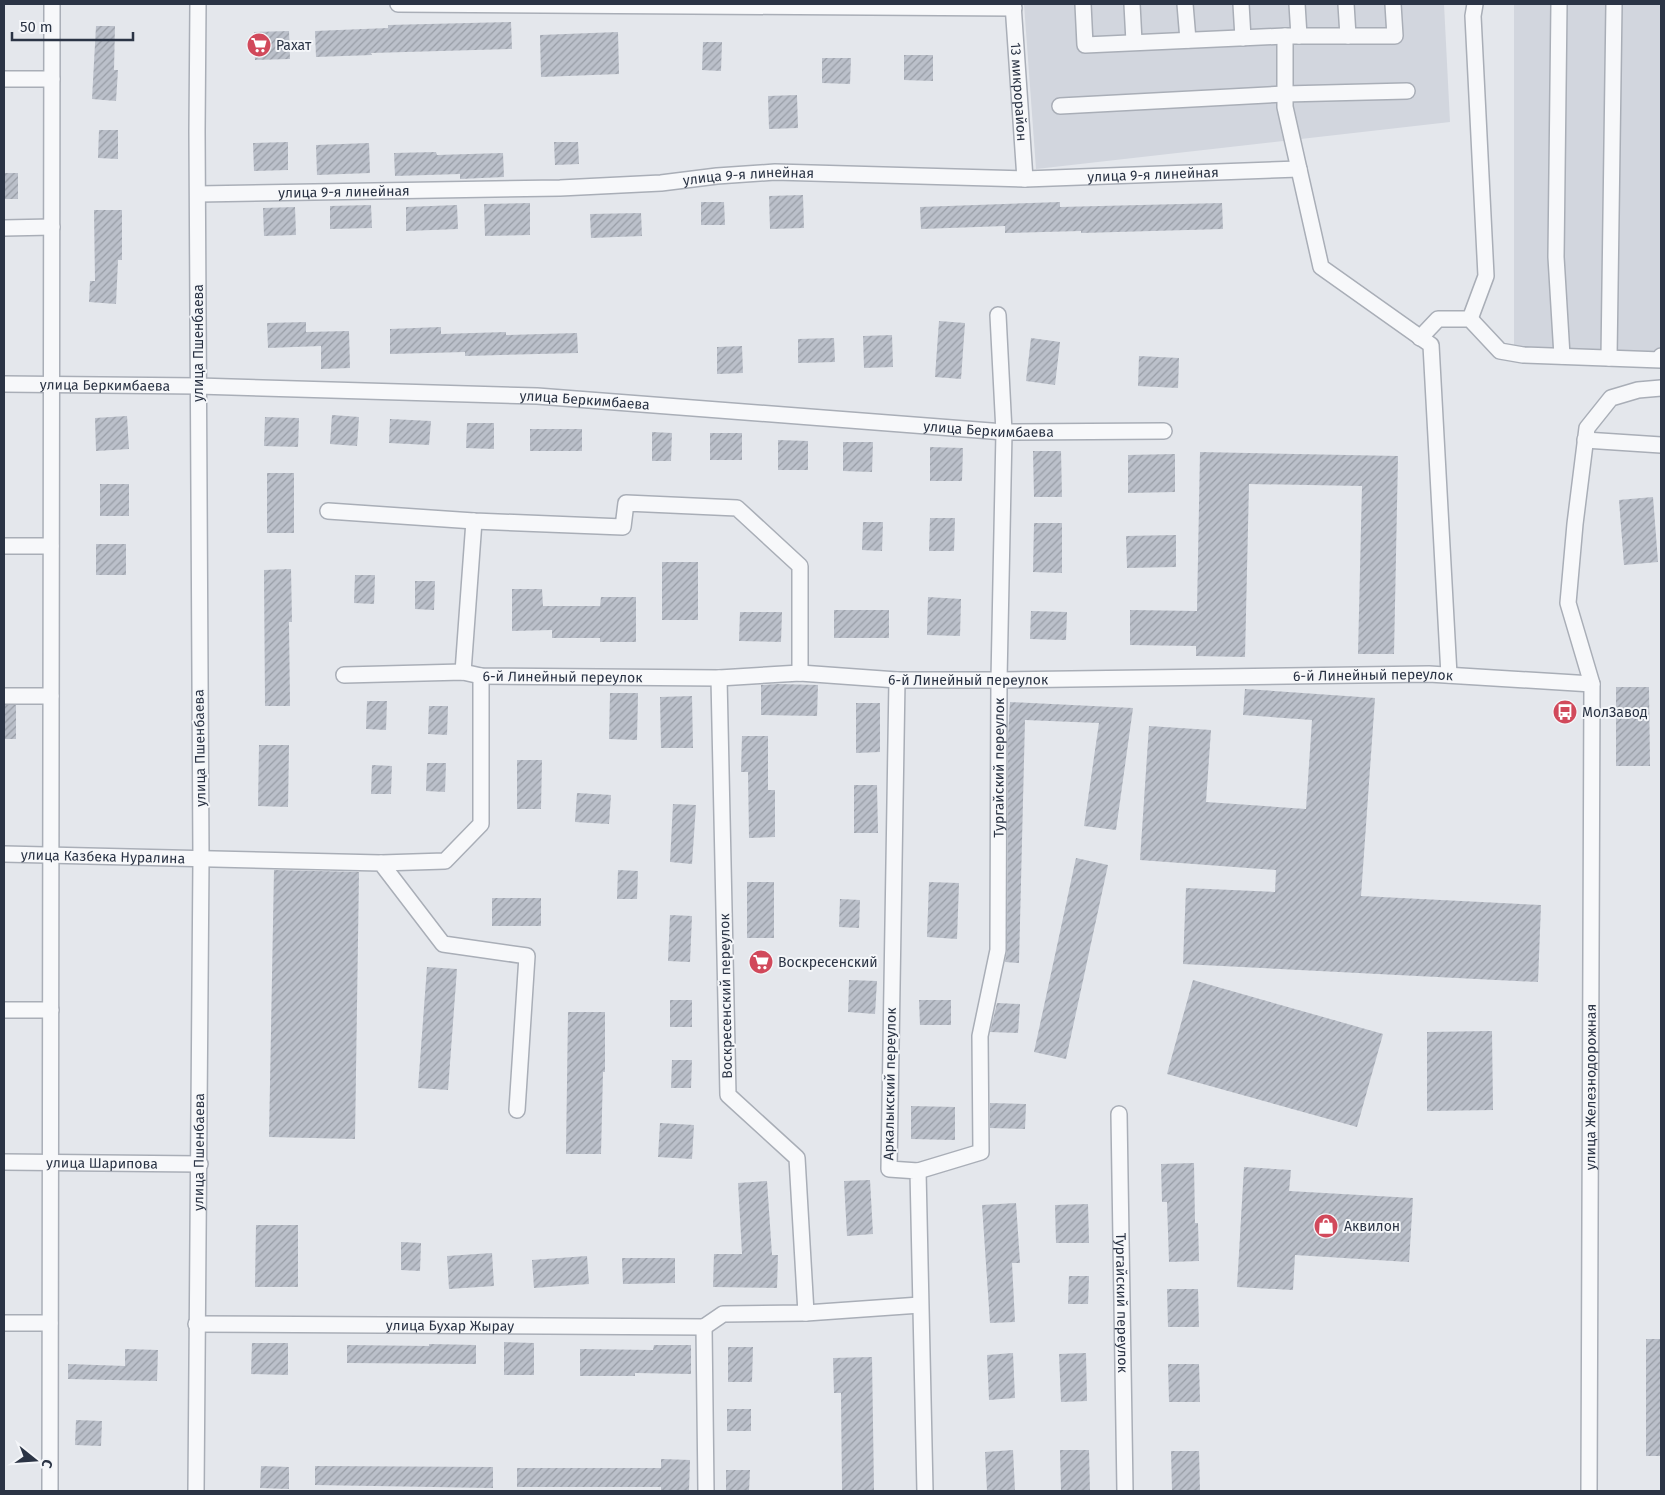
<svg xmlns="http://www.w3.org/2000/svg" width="1665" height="1495" font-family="'Fira Sans',sans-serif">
<defs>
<pattern id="building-hatch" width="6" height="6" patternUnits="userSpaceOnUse" patternTransform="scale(1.25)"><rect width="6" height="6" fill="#bbc0ca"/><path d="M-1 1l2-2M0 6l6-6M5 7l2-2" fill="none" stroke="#989da6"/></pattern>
</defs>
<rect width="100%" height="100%" fill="#e4e7ec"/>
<!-- built -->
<g fill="#d2d6de">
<path d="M1024,4H1444L1450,122L1036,169Z"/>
<rect x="1514" y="4" width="147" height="352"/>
</g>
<!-- building -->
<g fill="url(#building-hatch)">
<path d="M511,22L512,49L371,53L372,55L316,57L315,31L388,28V25Z"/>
<path d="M96,26H115L114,70H118L116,101L92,99Z"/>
<path d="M289,31L290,59L255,60L254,32Z"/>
<path d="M618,32L619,74L541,77L540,35Z"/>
<path d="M703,42H722L721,71L702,70Z"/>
<path d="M904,55H933V81L904,80Z"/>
<path d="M822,58H851L850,84L822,83Z"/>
<path d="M797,95L798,128L769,129L768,96Z"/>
<path d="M99,130H118V159L98,158Z"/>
<path d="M288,142V170L254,171L253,143Z"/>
<path d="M554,142H578L579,164L555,165Z"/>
<path d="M369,143L370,173L317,175L316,145Z"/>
<path d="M436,152L437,155L503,153L504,177L460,179V174L395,176L394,153Z"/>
<rect x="4" y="173" width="14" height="26"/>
<path d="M803,195L804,228L770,229L769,196Z"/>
<path d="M701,202H724L725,225H701Z"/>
<path d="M1060,202V207L1222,203L1223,229L1081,233V231L1005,233V226L921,229L920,207Z"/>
<path d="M530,203V235L485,236L484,204Z"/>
<path d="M371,205L372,228L330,229V206Z"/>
<path d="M457,205L458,229L406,231V207Z"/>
<path d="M295,207L296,235L264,236L263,208Z"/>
<path d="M94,210H122V260H118L116,304L89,302L90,281H95Z"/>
<path d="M641,213L642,236L591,238L590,214Z"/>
<path d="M939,321L965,323L961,379L935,377Z"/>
<path d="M306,322V332L349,331L350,368L321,369V346L268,348L267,323Z"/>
<path d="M441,327V334L506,332V335L577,333L578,353L465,356V352L390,354V329Z"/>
<path d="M892,335L893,367L864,368L863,336Z"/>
<path d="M834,338L835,362L798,363V339Z"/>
<path d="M1031,338L1060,342L1055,385L1026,381Z"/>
<path d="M742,346L743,373L717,374V347Z"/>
<path d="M1139,356L1179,358L1178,388L1138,386Z"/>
<path d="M332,415L359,417L357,446L330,444Z"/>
<path d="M127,416L129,449L96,451L95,418Z"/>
<path d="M265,417L299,418L298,447L264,446Z"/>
<path d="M390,419L431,421L429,445L389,443Z"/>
<path d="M467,423H494V449L466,448Z"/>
<rect x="530" y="429" width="52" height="22"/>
<path d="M652,432L672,433L671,461H652Z"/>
<rect x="710" y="433" width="32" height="27"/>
<path d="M778,440L808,441V470H778Z"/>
<path d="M843,442H873L872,472L843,471Z"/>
<path d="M930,447L963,448L962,481H930Z"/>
<path d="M1033,451H1061L1062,497H1034Z"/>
<path d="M1200,452L1398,456L1394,654H1358L1362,486L1249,484L1245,657L1196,656V646L1130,645V610L1197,611Z"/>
<path d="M1175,454V492L1128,493V455Z"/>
<rect x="267" y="473" width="27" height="60"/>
<rect x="100" y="484" width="29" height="32"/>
<path d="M1653,497L1658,562L1624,565L1619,500Z"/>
<path d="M930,518H955L954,551H929Z"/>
<path d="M863,522H883L882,551L862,550Z"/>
<path d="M1034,523H1062V573L1033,572Z"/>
<path d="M1176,535V567L1127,568L1126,536Z"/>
<rect x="96" y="544" width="30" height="31"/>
<rect x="662" y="562" width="36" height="58"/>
<path d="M291,569L292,622H289L290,706H265L264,570Z"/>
<path d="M355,575H375L374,604L354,603Z"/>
<path d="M415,581H435L434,610L415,609Z"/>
<path d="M512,589H542L543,606H600L601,597H636V642H600V638H552V630L512,631Z"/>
<path d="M928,597L961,599L960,636L927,635Z"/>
<rect x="834" y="610" width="55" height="28"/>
<path d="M1031,611L1067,612L1066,640L1030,639Z"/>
<path d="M740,612H782L781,642L739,641Z"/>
<path d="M778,684L818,685L817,716L761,715V685Z"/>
<path d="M1616,687H1649L1650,766H1616Z"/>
<path d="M1245,689L1375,698L1361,896L1541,905L1538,982L1183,964L1186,888L1275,892L1276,870L1140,860L1149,726L1211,730L1206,802L1306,809L1312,720L1243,715Z"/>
<path d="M610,693H638L637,740L609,739Z"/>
<path d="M692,696L693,748H661L660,697Z"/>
<path d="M367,701H387L386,730L366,729Z"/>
<path d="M1010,702L1133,708L1116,830L1084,826L1099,723L1025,720L1019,963L1005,962L1007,950L1008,737Z"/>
<path d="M856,703H880V752L856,753Z"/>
<rect x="4" y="705" width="12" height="34"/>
<path d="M429,706H448L447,735L428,734Z"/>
<path d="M742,736H768V790H775V837L749,838L748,772H741Z"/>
<path d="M259,745H289L288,807L258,806Z"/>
<path d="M517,760H542L541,809H517Z"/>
<path d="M427,763H446L445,792L426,791Z"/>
<path d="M372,765L392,766L391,794H371Z"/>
<path d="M854,785H877L878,833H854Z"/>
<path d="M577,793L611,795L609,824L575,822Z"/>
<path d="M673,804L696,805L692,864L670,862Z"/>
<path d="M1076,858L1108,865L1066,1059L1034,1052Z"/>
<path d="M274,870L359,872L355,1139L269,1137Z"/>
<path d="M618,870L638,871L637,899H617Z"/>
<rect x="747" y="882" width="27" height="56"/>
<path d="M929,882L959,883L957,939L927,937Z"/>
<rect x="492" y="898" width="49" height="28"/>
<path d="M840,899L860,900L859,928L839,927Z"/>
<path d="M670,915L692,916L690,962L668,961Z"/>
<path d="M427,967L457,969L448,1090L418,1088Z"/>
<path d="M849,980L877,981L875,1014L848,1012Z"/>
<path d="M1193,980L1383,1034L1357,1127L1167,1074Z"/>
<rect x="670" y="1000" width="22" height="27"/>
<path d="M919,1000H951V1025H920Z"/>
<path d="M997,1003L1020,1004L1018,1033L990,1032Z"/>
<path d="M568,1012H605V1072H603L601,1154H566Z"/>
<path d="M1492,1031L1493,1110L1427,1111V1032Z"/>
<path d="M672,1060H692L691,1088H671Z"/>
<path d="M990,1103L1026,1104L1025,1129L990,1128Z"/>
<path d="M911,1106L955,1107V1140L911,1139Z"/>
<path d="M660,1123L694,1125L692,1159L658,1157Z"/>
<path d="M1194,1163L1195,1223H1198L1199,1261L1169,1262L1167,1202H1162L1161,1164Z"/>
<path d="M1244,1167L1291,1170L1289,1191L1413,1198L1409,1262L1295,1255L1293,1290L1237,1287Z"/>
<path d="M870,1180L873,1234L847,1236L844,1181Z"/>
<path d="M767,1181L772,1255H778L777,1288L713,1287L714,1254H742L738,1183Z"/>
<path d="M1016,1203L1020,1263H1012L1015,1322L990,1323L982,1205Z"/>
<path d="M1088,1204L1089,1243H1056L1055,1205Z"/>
<path d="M256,1225H298V1287H255Z"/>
<path d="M401,1242L421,1243L420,1271L401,1270Z"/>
<path d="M492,1253L494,1286L449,1289L447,1256Z"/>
<path d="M587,1256L589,1284L534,1288L532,1260Z"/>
<path d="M622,1258H675V1283L623,1284Z"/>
<path d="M1069,1276H1089L1088,1304H1068Z"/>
<path d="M1167,1289H1198L1199,1327H1168Z"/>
<rect x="1646" y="1339" width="15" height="117"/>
<path d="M504,1342L534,1343V1375H504Z"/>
<path d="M252,1343H288V1375L251,1374Z"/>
<path d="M429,1344L476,1345V1364L347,1363V1345L429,1346Z"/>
<path d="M654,1345H691V1374L635,1373V1376H580V1349L653,1350Z"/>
<path d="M728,1347H753L752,1382H728Z"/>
<path d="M125,1349L158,1350L157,1381L68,1379V1364L125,1366Z"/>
<path d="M1013,1353L1015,1398L989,1400L987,1355Z"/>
<path d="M1086,1353L1087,1401L1061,1402L1059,1354Z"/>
<path d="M872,1357L874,1491H842L841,1393H834L833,1358Z"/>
<path d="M1168,1364H1199L1200,1402H1169Z"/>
<rect x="727" y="1409" width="24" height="22"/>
<path d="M76,1420L102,1421L101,1446L75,1445Z"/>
<path d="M1013,1450L1015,1491H987L985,1452Z"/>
<path d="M1060,1450H1089L1090,1491H1061Z"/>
<path d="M1171,1451H1199L1200,1491H1172Z"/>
<path d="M661,1459L690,1460L689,1490H661V1487H517V1468H661Z"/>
<path d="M261,1466L289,1467V1489L260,1488Z"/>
<path d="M315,1466L493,1467V1488L315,1485Z"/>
<path d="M726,1470H750L749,1491H726Z"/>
</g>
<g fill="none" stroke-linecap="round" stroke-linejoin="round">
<defs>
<g id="minor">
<path d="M398,4L1014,8"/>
<path id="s1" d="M1013,4L1025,179"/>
<path d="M1083,4L1085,45L1285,36H1395L1393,4"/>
<path d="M1132,4L1134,42"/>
<path d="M1185,4L1188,40"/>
<path d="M1241,4L1243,38"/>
<path d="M1297,4L1299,36"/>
<path d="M1346,4L1348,36"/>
<path d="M1559,4L1556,257L1562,356"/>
<path d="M1285,36V107L1321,267L1431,345L1449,675"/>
<path d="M4,79H52"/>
<path d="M1060,106L1285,94L1407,91"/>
<path id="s2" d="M198,194L560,188L661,183L717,176L775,172L1025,179L1299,169"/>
<path d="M4,228L52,227"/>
<path d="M1470,319L1486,276L1473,16L1475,4"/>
<path d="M1420,338L1438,319H1470L1500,351L1523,355L1661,360V356"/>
<path d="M1609,358L1614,4"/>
<path id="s3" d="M4,384L198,386L537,396L1004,432L1164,431"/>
<path d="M1585,440L1661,445"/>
<path d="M328,511L474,521L623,527L626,503L737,508L800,566V673"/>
<path d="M4,546H51"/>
<path d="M463,672L474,521"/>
<path id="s4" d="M344,675L463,672L481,676L719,678L800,673L897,680H999L1429,674L1592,684"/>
<path d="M897,680L889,1169L918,1171L925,1491"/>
<path d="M4,696H51"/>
<path id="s5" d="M4,854L381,863L443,944L527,956L517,1110"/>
<path d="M381,863L445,861L481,824V676"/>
<path d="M4,1010H51"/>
<path id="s6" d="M1119,1114L1125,1491"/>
<path id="s7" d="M4,1162L200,1164"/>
<path id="s8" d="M918,1171L981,1152L980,1036L998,950L999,680L1004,432L998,315"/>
<path d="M806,1313L920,1305"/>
<path d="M4,1323H50"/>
<path id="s9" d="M196,1324L704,1327"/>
<path d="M704,1327L723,1314L806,1313L797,1158L728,1095L719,678"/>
<path d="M704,1327L706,1491"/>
<path d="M50,1491L52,4"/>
<path id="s10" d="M196,1491L201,859L197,131L198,4"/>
<path id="s11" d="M1589,1491L1592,684L1568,603L1575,524L1587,428L1611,398L1638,390L1661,388"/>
</g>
</defs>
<!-- minor casing -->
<use href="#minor" stroke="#a9aeb7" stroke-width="18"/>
<!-- minor -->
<use href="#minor" stroke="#f7f8fa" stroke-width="15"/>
</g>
<!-- icons -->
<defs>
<symbol id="supermarket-disc" viewBox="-11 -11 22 22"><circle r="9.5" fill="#d1495b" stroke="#f4f6f9"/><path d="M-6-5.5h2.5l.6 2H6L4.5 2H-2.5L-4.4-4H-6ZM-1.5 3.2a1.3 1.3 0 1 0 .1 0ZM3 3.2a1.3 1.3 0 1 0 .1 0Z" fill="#fff"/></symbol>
<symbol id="bus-disc" viewBox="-11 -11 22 22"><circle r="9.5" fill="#d1495b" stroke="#f4f6f9"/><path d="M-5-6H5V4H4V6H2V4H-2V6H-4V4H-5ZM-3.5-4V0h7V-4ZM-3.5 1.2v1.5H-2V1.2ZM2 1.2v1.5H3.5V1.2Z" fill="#fff"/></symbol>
<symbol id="shop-disc" viewBox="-11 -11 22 22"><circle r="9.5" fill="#d1495b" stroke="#f4f6f9"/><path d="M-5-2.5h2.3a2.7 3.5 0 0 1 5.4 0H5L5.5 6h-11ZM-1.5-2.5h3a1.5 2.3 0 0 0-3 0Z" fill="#fff"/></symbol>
</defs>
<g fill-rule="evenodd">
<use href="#supermarket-disc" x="245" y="31" width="28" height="28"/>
<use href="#bus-disc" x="1551" y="698" width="28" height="28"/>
<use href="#supermarket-disc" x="747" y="948" width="28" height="28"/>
<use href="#shop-disc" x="1312" y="1212" width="28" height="28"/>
</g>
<g text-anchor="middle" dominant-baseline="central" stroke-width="4" stroke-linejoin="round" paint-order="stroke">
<!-- poi labels -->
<g font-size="14" fill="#2b3445" stroke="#f4f6f9" text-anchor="start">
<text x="276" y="45">Рахат</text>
<text x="1582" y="712">МолЗавод</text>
<text x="778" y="962">Воскресенский</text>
<text x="1344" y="1226">Аквилон</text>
</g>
<!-- street labels -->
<g font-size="14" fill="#2b3445" stroke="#f4f6f9">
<text stroke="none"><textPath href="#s1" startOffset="88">13 микрорайон</textPath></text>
<text stroke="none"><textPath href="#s2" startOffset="956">улица 9-я линейная</textPath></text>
<text stroke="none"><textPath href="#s2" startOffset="551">улица 9-я линейная</textPath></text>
<text stroke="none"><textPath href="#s2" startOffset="146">улица 9-я линейная</textPath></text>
<text transform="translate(198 343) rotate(-90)">улица Пшенбаева</text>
<text stroke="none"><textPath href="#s3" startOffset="101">улица Беркимбаева</textPath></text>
<text stroke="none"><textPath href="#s3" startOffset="581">улица Беркимбаева</textPath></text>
<text stroke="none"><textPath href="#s3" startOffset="986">улица Беркимбаева</textPath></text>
<text stroke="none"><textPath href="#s4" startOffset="219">6-й Линейный переулок</textPath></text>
<text stroke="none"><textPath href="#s4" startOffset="1030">6-й Линейный переулок</textPath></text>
<text stroke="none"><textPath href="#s4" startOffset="625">6-й Линейный переулок</textPath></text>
<text transform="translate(200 748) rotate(-91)">улица Пшенбаева</text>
<text stroke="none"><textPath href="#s8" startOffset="452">Тургайский переулок</textPath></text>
<text stroke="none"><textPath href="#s5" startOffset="99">улица Казбека Нуралина</textPath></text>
<text transform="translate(726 996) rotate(-91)">Воскресенский переулок</text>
<text transform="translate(890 1084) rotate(-89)">Аркалыкский переулок</text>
<text stroke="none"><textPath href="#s11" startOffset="404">улица Железнодорожная</textPath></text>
<text stroke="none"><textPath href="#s10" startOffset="339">улица Пшенбаева</textPath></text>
<text stroke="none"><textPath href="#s7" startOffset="98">улица Шарипова</textPath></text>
<text stroke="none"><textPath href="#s6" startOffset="189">Тургайский переулок</textPath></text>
<text stroke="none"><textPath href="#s9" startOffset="254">улица Бухар Жырау</textPath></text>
</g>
</g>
<!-- border -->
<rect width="1665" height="1495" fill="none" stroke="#2b3445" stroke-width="10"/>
<!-- north arrow -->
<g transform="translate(35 1460) rotate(107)" stroke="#f4f6f9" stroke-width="4" paint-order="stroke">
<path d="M0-4L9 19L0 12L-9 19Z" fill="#2b3445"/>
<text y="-8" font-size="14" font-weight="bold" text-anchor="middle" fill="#2b3445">С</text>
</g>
<!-- scale -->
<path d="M12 32v8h121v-8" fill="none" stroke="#2b3445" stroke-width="2.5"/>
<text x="20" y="32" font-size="15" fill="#2b3445" stroke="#f4f6f9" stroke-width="4" paint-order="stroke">50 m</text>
</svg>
